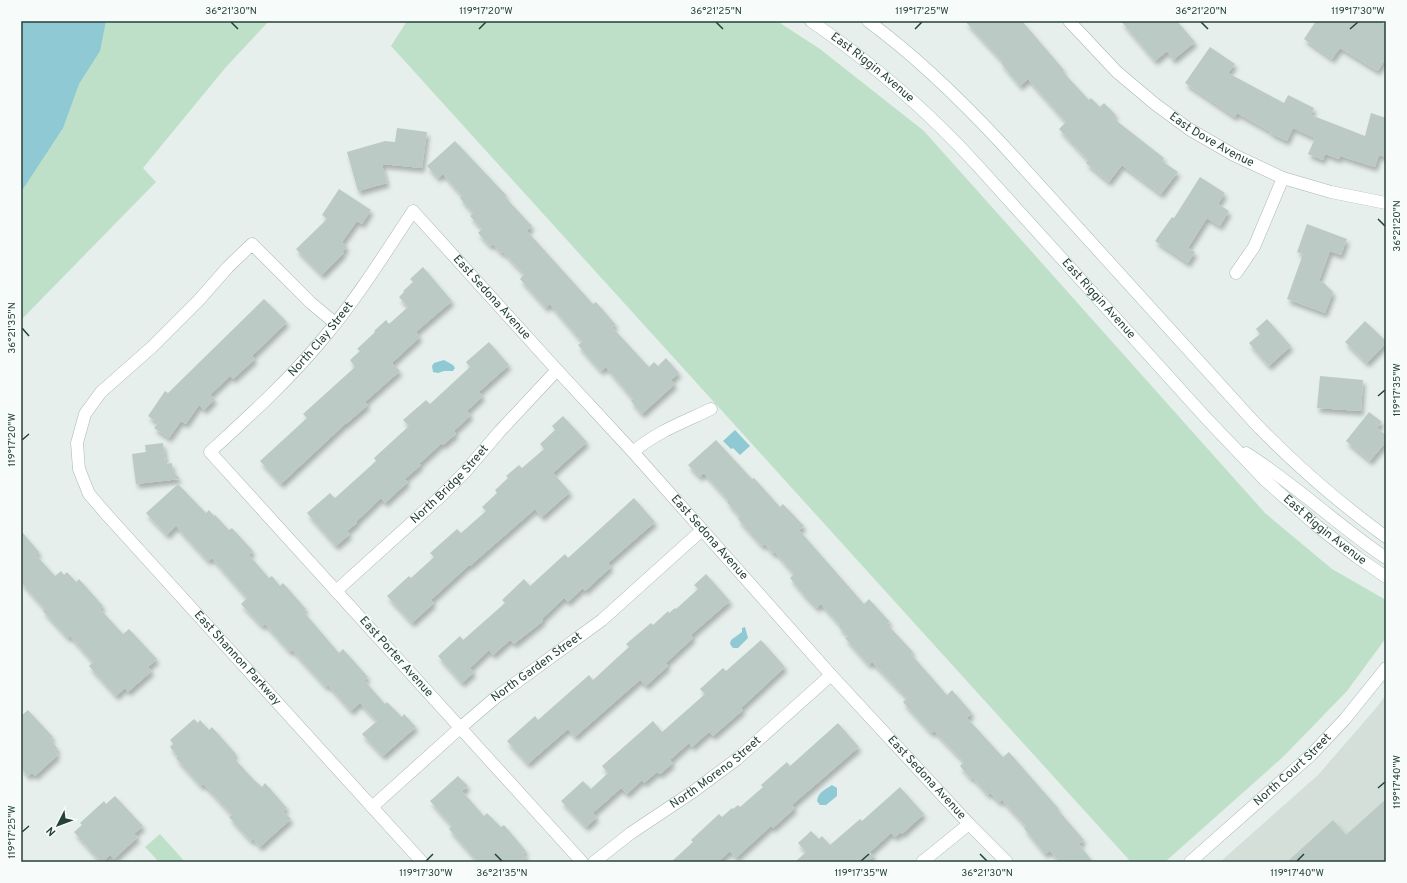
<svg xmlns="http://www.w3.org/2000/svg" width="1407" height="883" font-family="Overpass,sans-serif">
<defs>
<filter id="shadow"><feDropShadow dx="2.5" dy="4.5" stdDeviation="2" flood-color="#0004"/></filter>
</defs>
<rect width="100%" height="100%" fill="#e6efeb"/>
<!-- built -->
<path fill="#d4dfda" d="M1386,695V862H1220L1318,775L1376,708Z"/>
<!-- green -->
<g fill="#bfe0c8">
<path d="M21,21H269L226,67L143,168L156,182L21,320Z"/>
<path d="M407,21H777L820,49L924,131L1265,513L1332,569L1386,600V638L1347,691L1283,757L1165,862H1131L391,46Z"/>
<path d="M160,834L185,862H159L145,847Z"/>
</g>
<!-- water -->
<g fill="#8ec9d4">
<path d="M21,21H106L100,51L79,84L63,128L21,192Z"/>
<path d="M444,360L453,365L455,368L453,371H444L438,373L433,372L432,366L434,363Z"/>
<path d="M735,430L750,446L740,455L733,448L731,449L723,441Z"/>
<path d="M745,627L748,638L738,648H733L730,644L731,640L742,632V628Z"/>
<path d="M832,785L837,788V796L826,805H820L817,801C818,792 826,789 832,785Z"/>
</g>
<!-- building -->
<g fill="#bbcac4" filter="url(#shadow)">
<path d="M965,21H1022L1064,70L1063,72L1089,100L1091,98L1100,107L1104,103L1116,115L1113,118L1164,158L1162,161L1178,172L1161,194L1122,165L1109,182L1086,163L1088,160L1059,129L1066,122L1028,79L1020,86L1001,63L1003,62Z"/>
<path d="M1121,21H1177L1195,42L1173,60L1167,51L1155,61Z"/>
<path d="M1316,21H1379L1386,25V58L1378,71L1340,48L1332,59L1304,39Z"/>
<path d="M1210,47L1235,64L1228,73L1284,103L1288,95L1314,108L1311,115L1365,136L1371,113L1386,118V157L1379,155L1375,167L1340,156L1339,159L1325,154L1323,160L1308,154L1315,138L1293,128L1287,141L1270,133L1271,132L1237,113L1235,117L1185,83Z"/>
<path d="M397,128L427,132L422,168L382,164L387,183L358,191L347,152L385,141L395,142Z"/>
<path d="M455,141L507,196L505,197L532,226L527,231L593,304L596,302L616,325L612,327L649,367L654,362L658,366L666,358L679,373L671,380L675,384L642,414L631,401L633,399L606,367L601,371L590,359L578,345L582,342L550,304L546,308L520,279L524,274L503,252L501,253L493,244L490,246L478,233L482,229L470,216L473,213L460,198L462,196L443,174L438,178L427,166Z"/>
<path d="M1200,177L1225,193L1218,204L1229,211L1220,226L1207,218L1188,248L1195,252L1188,263L1155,241L1172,217L1174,218Z"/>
<path d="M339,189L371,210L362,224L357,221L342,242L347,247L342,252L344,253L322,275L296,249L327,219L322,215Z"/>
<path d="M1307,224L1347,239L1341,255L1330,251L1319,281L1324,283L1333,292L1325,313L1287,299L1303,254L1297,252Z"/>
<path d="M423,267L452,301L416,332L420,337L392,363L400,371L365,402L368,405L346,424H345L281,484L260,461L307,418L303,414L355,367L350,360L360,351L357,349L375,332L374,331L386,320L389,324L408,307L399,297L404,292L403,291L413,282L410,279Z"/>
<path d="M264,299L287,322L252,356L255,359L233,379L230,376L210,395L215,399L204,410L199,405L186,424L181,421L169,438L154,428L158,423L148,416L165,391L168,393Z"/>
<path d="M1267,319L1291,346L1269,366L1249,343L1260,334L1256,329Z"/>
<path d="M1365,321L1386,341V343L1367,363L1345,342Z"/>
<path d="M489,342L509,365L479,392L483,396L467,411L471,415L454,431L456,434L443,445L442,443L419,464L421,465L405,479L408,482L385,503L381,498L356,522L357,523L347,531L350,534L336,546L307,513L330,493L335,498L376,461L374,458L409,426L403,420L426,400L430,404L470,367L466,362Z"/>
<path d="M1320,376L1363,380L1361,411L1317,408Z"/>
<path d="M1369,412L1382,422L1377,428L1386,435V442L1370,461L1346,441Z"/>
<path d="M563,416L587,442L553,473L570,492L542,517L535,509L470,566L469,565L431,600L434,603L412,623L387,596L409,576L411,578L434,557L430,553L457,529L461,533L486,511L482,507L497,493L495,490L508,478L506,476L519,465L522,468L544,449L540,444L555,430L552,426Z"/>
<path d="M716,440L752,479L754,478L780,507L783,504L804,526L799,530L864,604L869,599L890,622L887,624L913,652L911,654L947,695L952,690L972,713L967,718L1003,757L1009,752L1029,775L1059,809L1058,810L1084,840L1079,844L1093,862H1060L1050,851L1045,854L1024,828L1026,826L1002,800L999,802L990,793L988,795L972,777L971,779L960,766L964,762L934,731L931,733L903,702L907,698L872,662L869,665L845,638L848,636L839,627L840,625L821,604L817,608L805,596L790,578L794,574L775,552L773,554L765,544L762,546L738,519L740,517L727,502L728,500L704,473L700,477L688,465Z"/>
<path d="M163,443L166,464L172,463L173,471L180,479L136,484L132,454L146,452L145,445Z"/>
<path d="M178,484L206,513L209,510L214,516L215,515L229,530L232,528L253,551L249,555L269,578L272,576L280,586L283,583L306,609L303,611L339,653L343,649L368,677L364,680L385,704L387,702L402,717L404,714L416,727L383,756L362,734L377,721L360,703L351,711L328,685L326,687L292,650L290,652L265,624L262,626L241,604L247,598L212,558L208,561L176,526L167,535L146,513Z"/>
<path d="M634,498L655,522L608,563L611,567L585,591L583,588L568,602L564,598L542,619L543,621L514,644L510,640L493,655L489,650L470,668L474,672L462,683L438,656L460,636L463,640L505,603L502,600L524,579L530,586L565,554L568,558Z"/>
<path d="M21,531L39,552L36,555L55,576L61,571L64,575L67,572L76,582L79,579L103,606L100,609L123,634L129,629L157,659L148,667L152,671L128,692L125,688L116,696L89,666L93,662L70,636L68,638L43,611L45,609L21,582Z"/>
<path d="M706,574L730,601L691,635L693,638L666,663L668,666L646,686L640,680L575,737L568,729L528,764L507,741L535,716L538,720L589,675L593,680L619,656L629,647L626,644L651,623L653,625L668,611L669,613L675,608L676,609L698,589L694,585Z"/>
<path d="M761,640L785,667L741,708L743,710L713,736L709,732L692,747L689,743L670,760L673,763L660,774L657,772L644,783L642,780L627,794L621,788L593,813L597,817L586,827L561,801L583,781L591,789L608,773L602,766L653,721L662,732L705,694L700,689L723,668L726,671Z"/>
<path d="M28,710L53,737L50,739L58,749L55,751L58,755L35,776L32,773L28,776L21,768V716Z"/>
<path d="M194,719L198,723L200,720L209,730L212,727L236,754L233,757L253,779L262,787L265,783L287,808L283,811L291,819L260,847L253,839L251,841L229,817L232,815L212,793L203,784L201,786L176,758L178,757L170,747L173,744L170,740Z"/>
<path d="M838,723L859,747L792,805L795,808L773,828L771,826L736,858L730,851L718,862H671L693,842L691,840L719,814L722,817L732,808L733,809L738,805L740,807L763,787L761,785L787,762L790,766Z"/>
<path d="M458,776L468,786L462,791L484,816L487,813L501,827L504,825L526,851L523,854L530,862H478L449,829L452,826L430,801Z"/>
<path d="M900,787L924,814L902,834L901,832L895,837L891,833L870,852L874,856L867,862H795L806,852L798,843L811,831L819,839L822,836L830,845L860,819L862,821Z"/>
<path d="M115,796L143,826L134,834L138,837L114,859L110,855L103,862H101L74,832L82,825L80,823L104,801L106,804Z"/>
<path d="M1386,799V862H1287L1333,820L1346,835Z"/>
</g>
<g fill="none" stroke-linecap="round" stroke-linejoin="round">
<defs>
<g id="minor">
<path id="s1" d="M1069,21L1117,72L1155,104L1189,129L1234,155L1283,178L1331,192L1386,203"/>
<path d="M1236,273L1254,247L1283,178"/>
<path id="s2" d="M335,323L311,303L252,244L228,267L199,300L152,347L101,392L85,414L77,443L79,469L89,494L108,516L422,862"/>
<path d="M633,452C656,432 684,422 711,409"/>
<path id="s3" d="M336,591L440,497L465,472L500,431L557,370"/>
<path id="s4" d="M372,807L460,728L495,698L602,620L702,530"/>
<path id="s5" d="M582,862L210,452C249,416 288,381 322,340C356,300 384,255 413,211L557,370L633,452L831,675L969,824L1007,862"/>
<path id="s6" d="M594,862L631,833L694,791L737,759L831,675"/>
<path d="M922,862L969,824"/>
<path id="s7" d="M1190,862L1311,755L1345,719L1386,668"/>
</g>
<g id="secondary">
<path id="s8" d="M811,21C872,63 927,110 977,165L1206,418L1265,480L1317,526L1357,557L1386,577"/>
<path d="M868,21C917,57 960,99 1001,143L1253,421C1294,464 1338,502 1386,537"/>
<path d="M1246,453C1295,484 1337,525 1386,558"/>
</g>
</defs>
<!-- minor casing -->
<use href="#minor" stroke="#a8b8b2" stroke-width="13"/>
<!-- secondary casing -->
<use href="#secondary" stroke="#a4bbb3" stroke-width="13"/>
<!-- minor -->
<use href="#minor" stroke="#fff" stroke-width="12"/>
<!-- secondary -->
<use href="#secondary" stroke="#fff" stroke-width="12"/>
</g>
<!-- ticks -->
<path fill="none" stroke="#24423a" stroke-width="1.5" d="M231,22L238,29M716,22L723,29M1201,22L1208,29M479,29L486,22M915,29L922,22M1350,29L1358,22M1378,219L1385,226M22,328L29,336M1378,396L1385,390M22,440L29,434M1378,788L1385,782M22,832L29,826M495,854L502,861M980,854L987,861M426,861L433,854M861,861L869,854M1297,861L1304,854"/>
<g text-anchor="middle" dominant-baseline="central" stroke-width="4" stroke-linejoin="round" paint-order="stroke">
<!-- street labels -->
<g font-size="12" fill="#24423a" stroke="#f7fbf9">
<text stroke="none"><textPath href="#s8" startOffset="77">East Riggin Avenue</textPath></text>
<text stroke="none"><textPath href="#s1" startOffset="187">East Dove Avenue</textPath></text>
<text stroke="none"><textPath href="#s5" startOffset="987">East Sedona Avenue</textPath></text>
<text stroke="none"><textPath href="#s8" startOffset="401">East Riggin Avenue</textPath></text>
<text stroke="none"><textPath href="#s5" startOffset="712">North Clay Street</textPath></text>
<text stroke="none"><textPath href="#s3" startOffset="156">North Bridge Street</textPath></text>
<text stroke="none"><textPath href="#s8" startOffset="725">East Riggin Avenue</textPath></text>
<text stroke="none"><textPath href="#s5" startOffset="1311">East Sedona Avenue</textPath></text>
<text transform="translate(396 657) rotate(48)">East Porter Avenue</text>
<text stroke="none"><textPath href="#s2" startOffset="658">East Shannon Parkway</textPath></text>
<text stroke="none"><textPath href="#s4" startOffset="216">North Garden Street</textPath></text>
<text stroke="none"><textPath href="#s7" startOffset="138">North Court Street</textPath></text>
<text stroke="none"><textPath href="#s6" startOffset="151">North Moreno Street</textPath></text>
<text stroke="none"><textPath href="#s5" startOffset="1635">East Sedona Avenue</textPath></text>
</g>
</g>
<!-- border -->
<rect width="1407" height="883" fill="none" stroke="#f7fbf9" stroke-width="44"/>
<!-- north arrow -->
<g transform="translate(58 825) rotate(228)" stroke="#f7fbf9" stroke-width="3" paint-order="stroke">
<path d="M0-3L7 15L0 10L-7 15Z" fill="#24423a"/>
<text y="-6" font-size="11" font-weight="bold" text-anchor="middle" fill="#24423a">N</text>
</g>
<rect x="22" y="22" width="1363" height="839" fill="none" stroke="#24423a" stroke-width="1.5"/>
<g font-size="10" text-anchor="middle" fill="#24423a">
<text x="231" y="14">36°21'30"N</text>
<text x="486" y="14">119°17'20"W</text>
<text x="716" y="14">36°21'25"N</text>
<text x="922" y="14">119°17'25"W</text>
<text x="1201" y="14">36°21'20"N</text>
<text x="1358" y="14">119°17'30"W</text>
<text transform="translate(1396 226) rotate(-90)" y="4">36°21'20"N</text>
<text transform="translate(11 328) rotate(-90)" y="4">36°21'35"N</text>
<text transform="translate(1396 390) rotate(-90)" y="4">119°17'35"W</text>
<text transform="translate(11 440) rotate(-90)" y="4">119°17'20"W</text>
<text transform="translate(1396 782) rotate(-90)" y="4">119°17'40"W</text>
<text transform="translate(11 832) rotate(-90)" y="4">119°17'25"W</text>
<text x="426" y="876">119°17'30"W</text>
<text x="502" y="876">36°21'35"N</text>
<text x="861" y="876">119°17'35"W</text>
<text x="987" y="876">36°21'30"N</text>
<text x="1297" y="876">119°17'40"W</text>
</g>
</svg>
